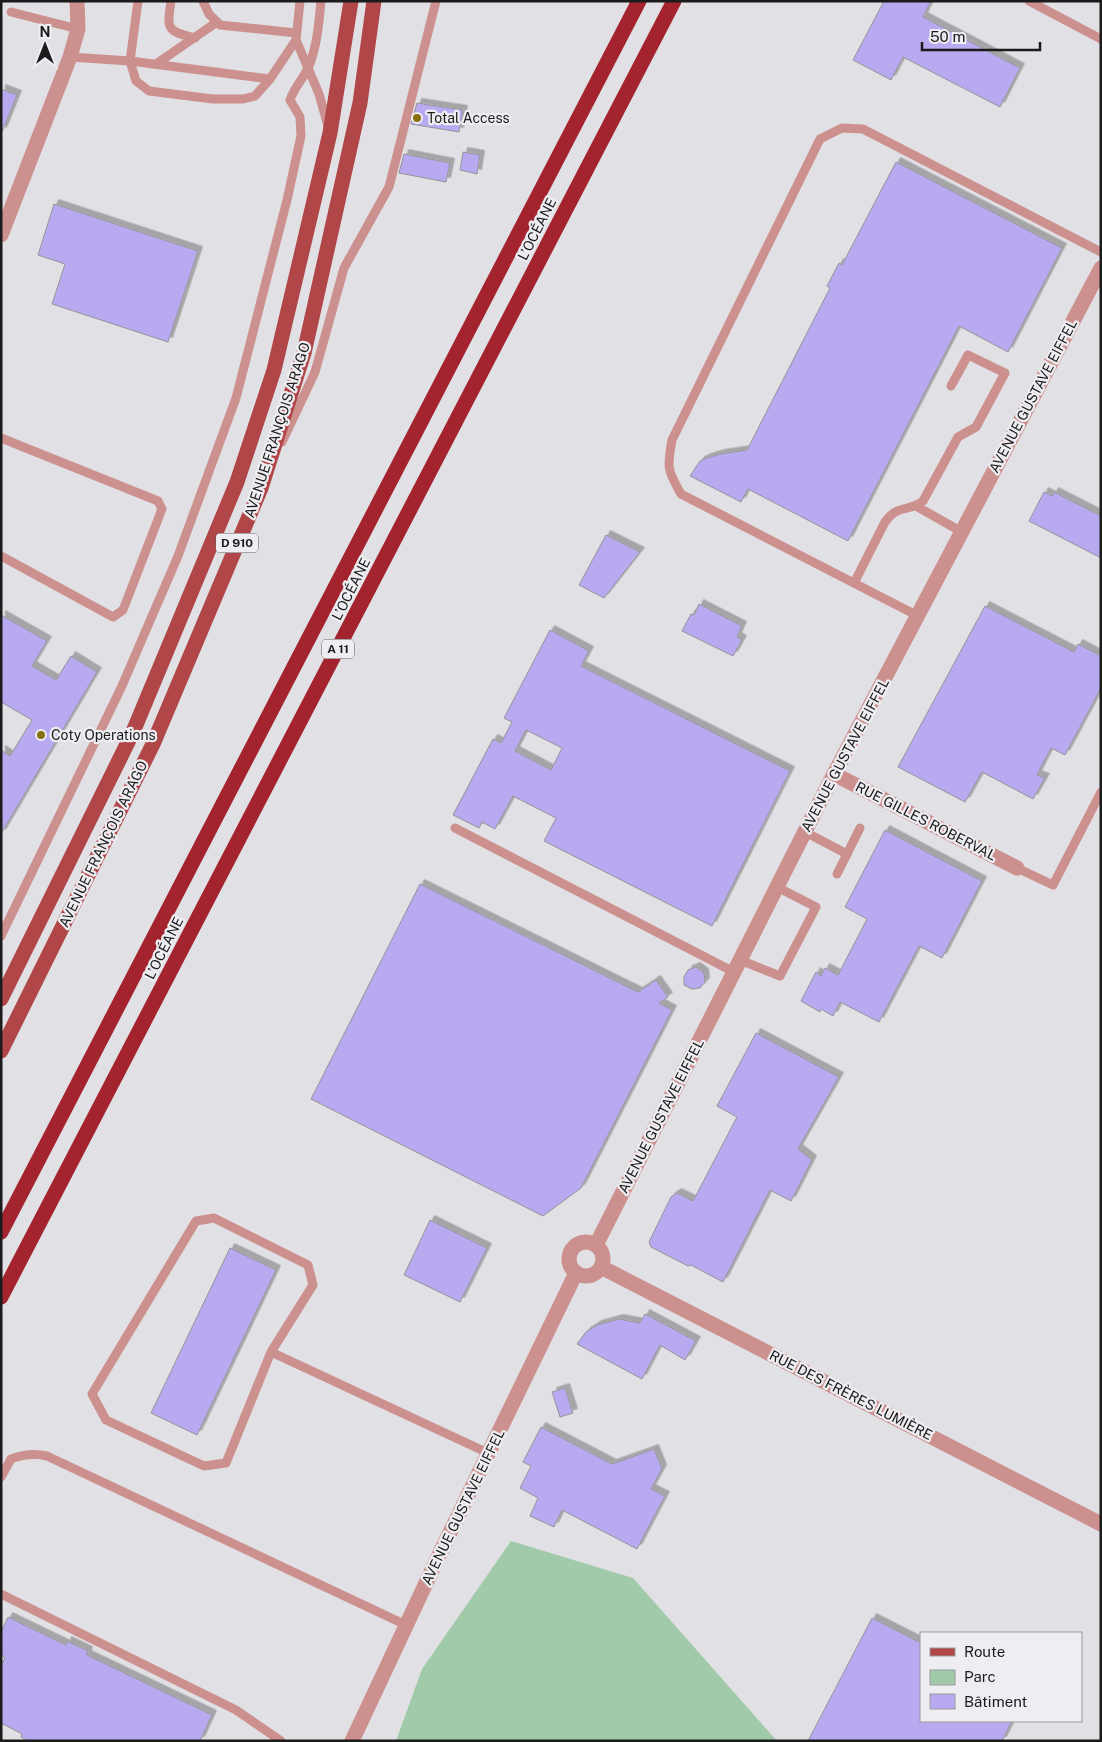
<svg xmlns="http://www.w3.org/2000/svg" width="1102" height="1742" font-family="'Public Sans',sans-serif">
<defs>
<filter id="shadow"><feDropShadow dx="4.5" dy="-4.5" stdDeviation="0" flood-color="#0004"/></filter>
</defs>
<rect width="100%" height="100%" fill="#e1e0e4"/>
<!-- green -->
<path fill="#a1caaa" d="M511,1541L633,1578L777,1741H396L422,1669Z"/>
<!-- building -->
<g fill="#b8a9f1" stroke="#949497" fill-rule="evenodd" filter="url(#shadow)">
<path d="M884,1H931L923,17L1020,68L1000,107L903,57L891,80L853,60Z"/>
<path d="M1,89L17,95L2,132H1Z"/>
<path d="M417,103L463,110L459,132L411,124Z"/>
<path d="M463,152L480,155L477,174L460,170Z"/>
<path d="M404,154L450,163L446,182L399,173Z"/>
<path d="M896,162L1062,248L1008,352L959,326L848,541L748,489L741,502L690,476L700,461L707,458L720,454L747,450L830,288L827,286L839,263L842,265Z"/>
<path d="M54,204L198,251L168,342L52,304L65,264L38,255Z"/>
<path d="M1044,492L1052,496L1054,492L1101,516V558L1029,521Z"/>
<path d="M606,535L640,552L604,598L579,585Z"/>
<path d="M699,604L742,626L737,637L742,640L733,656L682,631L691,614L694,615Z"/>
<path d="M985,606L1074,652L1078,644L1101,656V688L1065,755L1051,748L1037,775L1045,778L1033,799L982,772L965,802L898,767Z"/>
<path d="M1,615L47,641L32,666L56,680L71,656L97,672L1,834V750L10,756L32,720L1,702Z"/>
<path d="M550,630L589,651L581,666L790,771L712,926L544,841L556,818L513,796L495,829L482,822L479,828L453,815L493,739L501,743L512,722L504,718ZM526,730L562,748L551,770L515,751Z"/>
<path d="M885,830L982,881L942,958L919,946L879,1022L840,1002L833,1016L821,1009L820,1012L801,1001L816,972L821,976L825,968L838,975L867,919L845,907Z"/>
<path d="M420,884L638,992L656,980L668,997L659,1003L672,1010L581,1188L543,1216L311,1099Z"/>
<path d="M696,967L704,973L705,982L700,988L692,989L684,985V977L688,970Z"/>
<path d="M756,1033L839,1077L798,1149L812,1160L791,1201L770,1190L723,1282L691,1265L688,1266L651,1247L649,1242L671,1197L677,1193L693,1201L737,1117L717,1106Z"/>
<path d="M430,1220L487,1248L460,1302L404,1275Z"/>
<path d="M230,1248L276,1270L197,1435L151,1413Z"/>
<path d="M645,1314L696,1341L685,1360L660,1345L642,1379L577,1344L586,1332L597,1325L619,1319L640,1323Z"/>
<path d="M565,1388L573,1413L560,1417L552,1392Z"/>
<path d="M541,1427L612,1464L654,1449L662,1469L651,1489L665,1496L637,1549L562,1510L554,1527L530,1516L538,1498L520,1488L531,1466L523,1462Z"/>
<path d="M8,1617L66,1645L67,1641L88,1651L87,1655L212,1715L200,1741H29L21,1737L22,1734L1,1723V1665L5,1658L1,1654V1632Z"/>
<path d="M872,1618L921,1643V1721H1012L1002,1741H808Z"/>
</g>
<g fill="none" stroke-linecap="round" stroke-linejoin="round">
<!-- service -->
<g stroke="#cc908e" stroke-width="9">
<path d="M138,1L130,61L136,81L149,91L213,99H243L255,96L270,79"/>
<path d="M171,1C167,29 166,31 195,38"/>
<path d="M203,1L209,14L220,25L296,33"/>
<path d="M1029,1L1101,39"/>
<path d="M11,12L78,29"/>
<path d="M296,40L319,94L328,126"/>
<path d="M70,57L130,61L270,79L296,40L300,1"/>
<path d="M156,64L217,22"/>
<path d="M1,438L158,501L162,509L123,610L113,617L1,556"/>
<path d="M282,442L315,372L344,268L389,187L436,1"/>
<path d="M916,506L962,532"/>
<path d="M854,583L885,522C899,503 907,513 923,501L958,437L976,427L1005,373L968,355L951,386"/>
<path d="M918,616L681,494C667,470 667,467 672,440L820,139L842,128L863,129L1101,252"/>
<path d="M455,828L734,972"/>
<path d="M805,832L847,854"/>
<path d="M1017,868L1053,885L1101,792"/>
<path d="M837,874L860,828"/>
<path d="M1,936L121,688L178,556L236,398L287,200L301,136L300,117L290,100C295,86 304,78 309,66C317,46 319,23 321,1"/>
<path d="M740,960L780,976L816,907L777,887"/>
<path d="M271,1352L226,1463L204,1466L106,1420L92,1394L196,1221L214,1218L308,1265L313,1285L271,1352L488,1453"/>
<path d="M1,1477L11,1459C24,1454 34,1453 47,1456L406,1625"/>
<path d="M1,1594L236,1710L281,1741"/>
</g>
<!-- minor -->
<g stroke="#cc908e" stroke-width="15">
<path d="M1,235L70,57L78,29L77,1"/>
<path d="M834,774L1017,868"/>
<circle cx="586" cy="1259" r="17"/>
<path d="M596,1245L834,774L1101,268"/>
<path d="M601,1267L1101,1524"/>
<path d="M352,1741L442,1549L576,1273"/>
</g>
<!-- primary -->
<g stroke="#b04648" stroke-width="15">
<path d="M1,999L133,732L237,482L274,370L330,133L351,1"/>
<path d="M1,1051L153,744L261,488L304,353L360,103L374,1"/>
</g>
<!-- motorway -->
<g stroke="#a3232e" stroke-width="15">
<path d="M1,1232L639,1"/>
<path d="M1,1297L674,1"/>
</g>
</g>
<!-- markers -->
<g fill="#867010" stroke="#eeedf1" stroke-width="2">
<circle cx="417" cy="118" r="5"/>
<circle cx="41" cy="735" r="5"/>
</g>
<g text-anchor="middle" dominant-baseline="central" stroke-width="4.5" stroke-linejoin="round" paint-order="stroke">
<!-- shield labels -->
<g fill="#eeedf1" stroke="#5a5a5c" stroke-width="1">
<rect x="216" y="533.5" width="42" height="19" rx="4"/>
<rect x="322" y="639.5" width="32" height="19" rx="4"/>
</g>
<g font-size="12" font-weight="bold" fill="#1b1b1c">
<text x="237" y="543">D 910</text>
<text x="338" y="649">A 11</text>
</g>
<!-- poi labels -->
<g font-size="14" fill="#1b1b1c" stroke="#eeedf1" text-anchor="start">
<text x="427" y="118">Total Access</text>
<text x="51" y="735">Coty Operations</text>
</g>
<!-- street labels -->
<g font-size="14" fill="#1b1b1c" stroke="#eeedf1">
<text transform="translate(537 229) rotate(-63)">L’OCÉANE</text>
<text transform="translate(1033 396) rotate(-62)">AVENUE GUSTAVE EIFFEL</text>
<text transform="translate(277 430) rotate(-72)">AVENUE FRANÇOIS ARAGO</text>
<text transform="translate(351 589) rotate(-63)">L’OCÉANE</text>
<text transform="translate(845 755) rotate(-62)">AVENUE GUSTAVE EIFFEL</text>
<text transform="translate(926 821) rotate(27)">RUE GILLES ROBERVAL</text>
<text transform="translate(103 844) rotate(-64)">AVENUE FRANÇOIS ARAGO</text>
<text transform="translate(164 948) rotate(-63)">L’OCÉANE</text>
<text transform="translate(661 1116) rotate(-63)">AVENUE GUSTAVE EIFFEL</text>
<text transform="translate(851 1395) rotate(27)">RUE DES FRÈRES LUMIÈRE</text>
<text transform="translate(463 1507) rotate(-64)">AVENUE GUSTAVE EIFFEL</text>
</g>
</g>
<!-- border -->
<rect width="1102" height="1742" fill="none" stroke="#1b1b1c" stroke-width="5"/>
<!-- legend -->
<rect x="920" y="1632" width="162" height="90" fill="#eeedf1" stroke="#9a999c"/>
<rect x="930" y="1648" width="25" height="8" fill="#b04648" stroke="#9a999c"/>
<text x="964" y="1657" font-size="15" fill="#1b1b1c">Route</text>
<rect x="930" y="1670" width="25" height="15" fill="#a1caaa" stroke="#9a999c"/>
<text x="964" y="1682" font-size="15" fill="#1b1b1c">Parc</text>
<rect x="930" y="1694" width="25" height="15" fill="#b8a9f1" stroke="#9a999c"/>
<text x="964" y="1707" font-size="15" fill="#1b1b1c">Bâtiment</text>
<!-- north arrow -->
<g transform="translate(45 45)" stroke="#eeedf1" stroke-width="4" paint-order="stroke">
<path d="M0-4L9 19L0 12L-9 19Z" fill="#1b1b1c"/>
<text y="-8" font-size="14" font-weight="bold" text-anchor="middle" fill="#1b1b1c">N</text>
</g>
<!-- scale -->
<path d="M922 42v8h118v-8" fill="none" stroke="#1b1b1c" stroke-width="2.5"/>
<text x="930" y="42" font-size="15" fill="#1b1b1c" stroke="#eeedf1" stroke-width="4" paint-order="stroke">50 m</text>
</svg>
